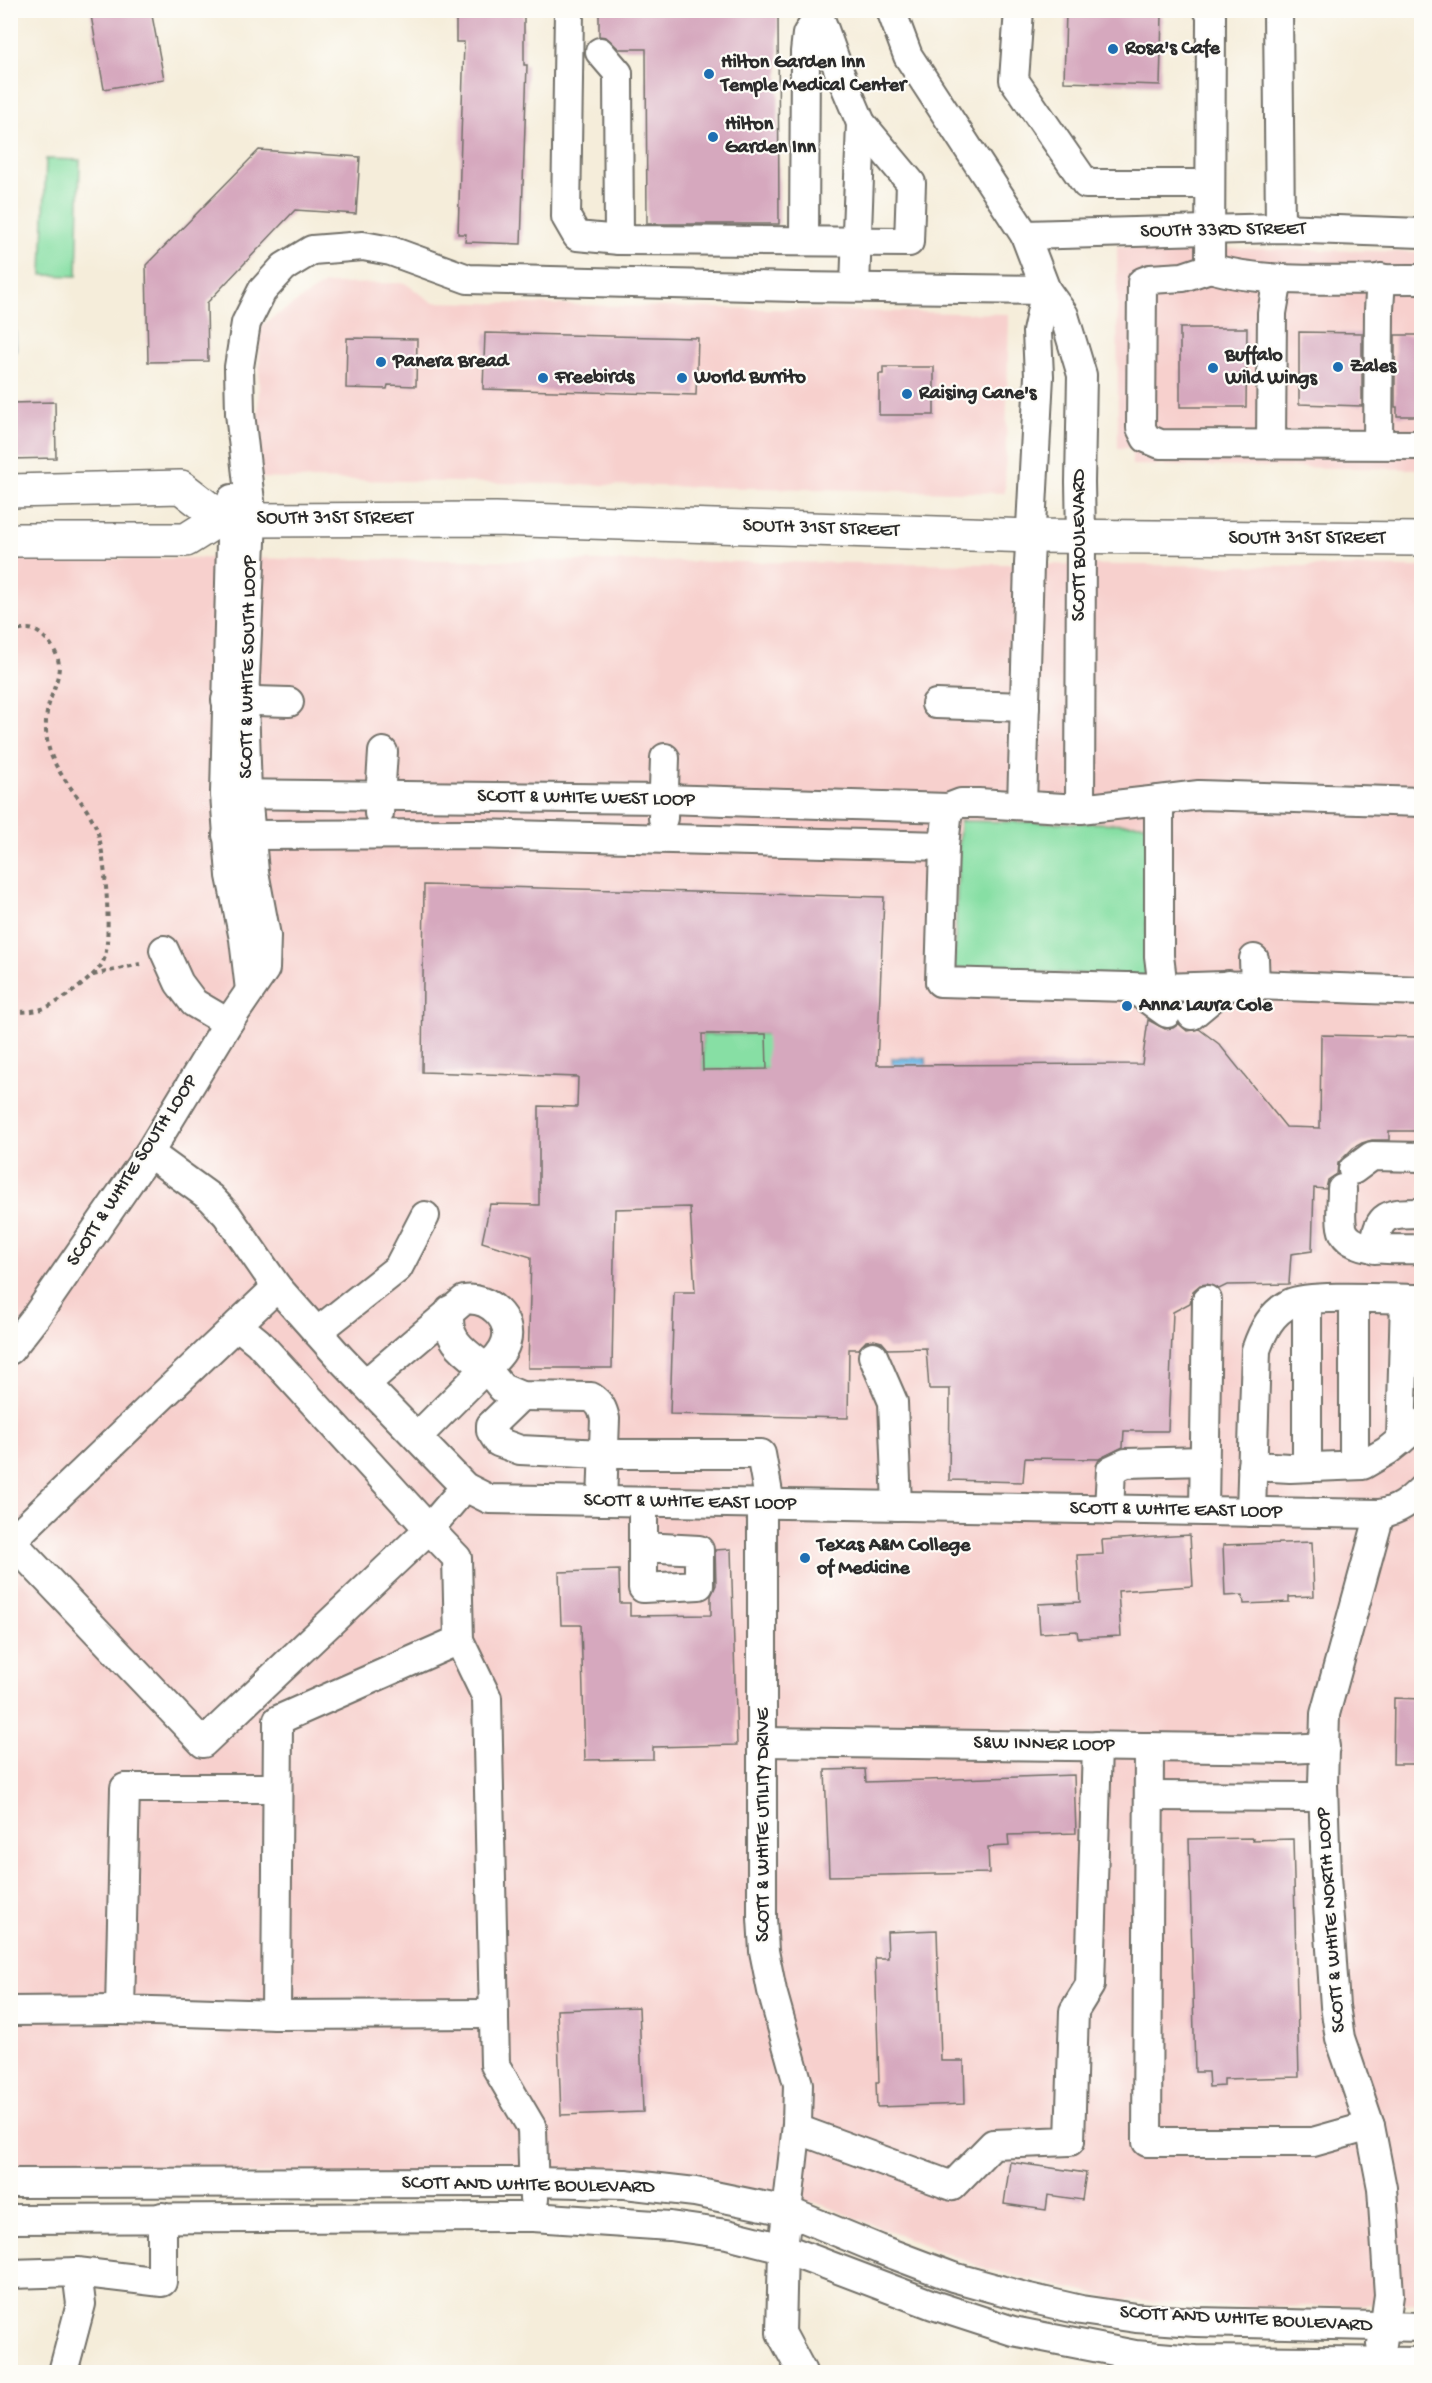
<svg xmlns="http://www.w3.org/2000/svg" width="1432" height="2383" font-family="'Gochi Hand',sans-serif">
<rect width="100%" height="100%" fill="#fdfcf7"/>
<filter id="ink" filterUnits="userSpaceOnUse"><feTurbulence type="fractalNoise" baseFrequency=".0167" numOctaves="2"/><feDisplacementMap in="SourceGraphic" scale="12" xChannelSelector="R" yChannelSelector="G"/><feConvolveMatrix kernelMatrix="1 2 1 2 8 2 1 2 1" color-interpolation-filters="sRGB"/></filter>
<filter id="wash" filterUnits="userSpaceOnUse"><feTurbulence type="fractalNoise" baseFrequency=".008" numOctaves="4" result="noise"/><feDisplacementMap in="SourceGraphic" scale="24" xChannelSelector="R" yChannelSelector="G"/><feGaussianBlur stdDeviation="1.35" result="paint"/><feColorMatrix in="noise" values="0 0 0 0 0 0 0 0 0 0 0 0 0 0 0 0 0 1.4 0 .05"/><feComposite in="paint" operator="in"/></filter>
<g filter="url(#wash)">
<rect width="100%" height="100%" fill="#f5edda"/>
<!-- built -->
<g fill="#f7d0cd">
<path d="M1117,246L1421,252V469L1132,465V448H1118Z"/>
<path d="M405,283L432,302L1009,314L1005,493L257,478L260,326L324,284Z"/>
<path d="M192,558L1421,567V2303L1242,2308L1114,2299L986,2269L817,2203L686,2179L11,2171L10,560Z"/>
</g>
<!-- green -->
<g fill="#87dfa4" stroke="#598568" stroke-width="1.5">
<path d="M46,159L80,160L77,276L42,275Z"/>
<path d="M960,821L1147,824L1146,977L954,968Z"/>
<path d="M766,1034L831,1068L703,1070L702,1035Z"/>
</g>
<!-- water -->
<g fill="#6cb7e5" stroke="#4c7188" stroke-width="1.5">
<path d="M10,296H14L16,352H11Z"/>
<path d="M892,1058H926L927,1071H893Z"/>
</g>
<g id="blocks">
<!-- building -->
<g fill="#d6a8be" fill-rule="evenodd">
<path d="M90,10H151L164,79L104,89Z"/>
<path d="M456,10H524V65H527L521,244L465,242L466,234H458L464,42H456Z"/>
<path d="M599,10H778L779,224H647L646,49H619L606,37L599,36Z"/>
<path d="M1066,12L1162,15L1160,85L1064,82Z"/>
<path d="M259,150L360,157L356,214L295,210L207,303L208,361L148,362L146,265Z"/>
<path d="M1180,328H1247L1246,407H1180Z"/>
<path d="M1299,332L1362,333V406L1299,404Z"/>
<path d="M485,333L698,338L696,395L483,389Z"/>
<path d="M1395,335H1422V416H1397V407H1395Z"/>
<path d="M347,338L417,339L416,386L388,385L387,389L346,388Z"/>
<path d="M883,367H934V415H879V374H883Z"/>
<path d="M55,402L56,458L10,459V403Z"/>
<path d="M424,885L884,897L877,1065L1142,1064L1148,1020L1165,1029L1173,1028L1179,1024L1187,1031L1199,1029L1219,1044L1286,1127L1320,1128L1321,1035L1422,1037V1131H1389V1140H1372L1362,1143L1353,1148L1338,1163L1337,1174L1328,1180L1326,1189L1314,1188L1312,1251L1291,1254L1289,1284L1227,1285L1219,1289L1207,1284L1200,1285L1193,1291L1190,1303L1173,1312L1168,1431H1124L1123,1447L1099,1459L1025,1458L1023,1482L949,1480L950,1389H929L926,1348L888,1349L882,1342L874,1340L866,1341L859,1349H849L848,1418L670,1414L674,1292H695L690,1207L615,1209L612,1368H528L531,1257L482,1242L490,1204L539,1205V1106L577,1107L578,1077L422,1072ZM702,1034H766L767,1069L703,1070Z"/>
<path d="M1190,1535L1193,1586L1118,1591L1121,1636L1078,1638L1077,1631L1040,1633L1038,1604L1080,1602L1077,1555L1103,1554L1102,1540Z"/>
<path d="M1312,1542L1314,1596L1289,1597V1602L1244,1604L1243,1595L1225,1596L1223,1545Z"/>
<path d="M731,1549L737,1745L653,1747V1759L585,1760L581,1625H561L559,1572L619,1570L620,1603H630V1616L711,1615V1596L716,1585L715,1550Z"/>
<path d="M1394,1698L1422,1699V1764H1393Z"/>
<path d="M865,1769L866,1782L1074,1775L1076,1833L1008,1835L1009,1846L988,1847L989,1873L829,1876L825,1770Z"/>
<path d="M1253,1838L1252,1840L1293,1839L1299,2077L1224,2079V2086L1209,2087L1208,2072H1195L1189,1839Z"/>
<path d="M937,1930L941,2061H964L965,2104L877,2107L876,2082H879L875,1958H888L887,1932Z"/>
<path d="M639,2007L643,2112L561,2115L557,2010Z"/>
<path d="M1010,2162L1086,2173L1082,2200L1048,2195L1046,2210L1004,2204Z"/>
</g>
</g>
</g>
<g filter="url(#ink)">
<use href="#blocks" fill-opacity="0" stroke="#726f68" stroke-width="1.5"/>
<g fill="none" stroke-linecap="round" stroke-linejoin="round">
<defs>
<g id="minor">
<path d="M569,10L566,217L577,236L619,240L909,242L911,183L861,123L839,71L817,10"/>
<path d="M891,10L908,56L1025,235L1046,290L1064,315L1082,375L1080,482L1081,537L1080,809"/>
<path d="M1019,10L1014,80L1086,184H1210"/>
<path d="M1208,10L1211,15L1210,268L1183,277L1150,279L1142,282L1141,428L1146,438L1160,444L1422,445"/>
<path d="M1278,10L1280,228"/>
<path d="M600,52L618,73L619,240"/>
<path d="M1025,235L1280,228L1422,233"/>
<path d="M804,241L805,52L807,34L819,17"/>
<path d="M1210,268C1272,286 1356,278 1422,279"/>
<path d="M855,286L861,123"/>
<path d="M1271,444L1272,313L1278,279"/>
<path d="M1378,444L1379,310L1381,278"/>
<path d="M232,499L225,794L231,876L244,939L250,990"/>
<path d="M226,700L289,702"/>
<path d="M936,704L1025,707"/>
<path d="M225,794L664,799L948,808"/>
<path d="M1159,800L1199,795L1422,802"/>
<path d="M1022,805L1029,564L1039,376L1037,332L1046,290"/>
<path d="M379,813L383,752"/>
<path d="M663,818L665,758"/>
<path d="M227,835L473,834L944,846"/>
<path d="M164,950L179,983L194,1003L228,1023"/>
<path d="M1254,959L1255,985"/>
<path d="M1131,987L1167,1013"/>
<path d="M1163,988L1159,956V800L1080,809L978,803H961L948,808L944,846L940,982L1163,988L1255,985L1422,991"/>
<path d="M1192,1015L1228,985"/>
<path d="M149,1153L211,1198L227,1215L277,1287L341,1359L465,1487L489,1499L1380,1514C1399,1510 1408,1503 1422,1489"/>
<path d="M1353,1170L1372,1156L1422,1157"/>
<path d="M1342,1189C1342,1201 1340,1215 1342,1227C1346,1254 1401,1249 1422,1249"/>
<path d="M1375,1249C1376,1212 1391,1213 1422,1213"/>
<path d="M237,1325L258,1342L429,1529L203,1743L11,1541C99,1456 188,1371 277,1287"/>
<path d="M317,1332L398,1268L425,1216"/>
<path d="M10,1350L35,1318L149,1153L228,1023L265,969L266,936L254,872L247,793L244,701L252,519L240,413L239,367L246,323L262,291L284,267L312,250L363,246L391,251L468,279L796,287L1046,290"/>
<path d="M873,1356L893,1402L897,1506"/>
<path d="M365,1384L464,1300C488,1296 513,1319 506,1342C503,1353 494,1361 486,1368L502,1388L521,1396L591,1397C600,1403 603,1409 605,1419L602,1501"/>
<path d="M521,1396L491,1425V1431L498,1442L520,1450L603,1454H761L770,1504"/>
<path d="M417,1437L486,1368C465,1352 444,1340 450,1310"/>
<path d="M1401,1440L1405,1299"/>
<path d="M1354,1465V1299"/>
<path d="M1252,1466L1290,1468L1363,1465L1387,1451L1422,1423"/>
<path d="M1307,1467V1300"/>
<path d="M465,1487L429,1529L457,1558L459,1640L487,1698L495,2065L532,2128L534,2199"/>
<path d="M762,1504V1918L764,1951L772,1991L798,2084L797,2124L783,2248L781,2333L802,2372"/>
<path d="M1109,1510L1111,1470L1126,1463L1205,1461"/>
<path d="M1204,1511L1207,1300"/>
<path d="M1251,1512L1256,1350C1263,1330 1271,1313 1291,1303C1310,1294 1396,1299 1422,1299"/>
<path d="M1380,1514L1325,1714L1323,1785L1326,1877L1335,2006L1340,2038L1370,2126L1382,2188L1389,2295L1382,2344"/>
<path d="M643,1547L699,1550V1585L643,1588V1502"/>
<path d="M459,1640L278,1720L276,2015L494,2014"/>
<path d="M763,1742L1290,1749L1325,1747"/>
<path d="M1149,1747L1147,2142H1313L1370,2126"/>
<path d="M1150,1796L1323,1797"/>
<path d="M10,2011L120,2010"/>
<path d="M276,2015L120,2010L125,1788H277"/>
<path d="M797,2129L952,2186L993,2144L1070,2141L1074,2011L1090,1985L1097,1746"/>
<path d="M10,2183L535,2182L625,2184L695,2192L787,2211L879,2249L953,2277L1029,2298L1081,2310L1136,2318L1195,2322L1422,2327"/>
<path d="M10,2219L533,2217L670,2226L727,2234L783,2248L933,2305L1013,2331L1135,2355L1195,2360L1422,2362"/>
<path d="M77,2272L162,2282V2217"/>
<path d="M10,2274L77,2272L81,2304L63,2372"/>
</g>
<g id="major">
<path d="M10,491L181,487L221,518L230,520L496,519L1032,536L1422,539"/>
<path d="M10,540H186L221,518"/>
</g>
</defs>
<!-- minor casing -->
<use href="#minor" stroke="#726f68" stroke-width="32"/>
<!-- major casing -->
<use href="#major" stroke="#726f68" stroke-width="36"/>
<!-- path -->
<g stroke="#726f68" stroke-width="4" stroke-dasharray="4.5 4.5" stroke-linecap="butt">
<path d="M10,633C16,631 23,629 28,629C40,629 53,645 57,656C63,672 53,689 49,704C45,717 45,732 48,745C55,776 85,800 96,827C105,849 113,942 103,962C96,977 58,1004 42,1009C32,1012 21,1012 10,1012"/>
<path d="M93,975L140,964"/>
</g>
<!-- minor -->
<use href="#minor" stroke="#fff" stroke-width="28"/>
<!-- major -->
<use href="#major" stroke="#fff" stroke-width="33"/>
</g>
</g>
<!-- markers -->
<g fill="#1f6fb2" stroke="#fdfcf7" stroke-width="2">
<circle cx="1113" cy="49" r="6"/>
<circle cx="709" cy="74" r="6"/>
<circle cx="713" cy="137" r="6"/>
<circle cx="381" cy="362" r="6"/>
<circle cx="1338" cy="367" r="6"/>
<circle cx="1213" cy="368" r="6"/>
<circle cx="543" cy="378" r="6"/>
<circle cx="682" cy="378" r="6"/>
<circle cx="907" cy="394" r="6"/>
<circle cx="1127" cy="1006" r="6"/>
<circle cx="805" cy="1558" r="6"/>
</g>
<g text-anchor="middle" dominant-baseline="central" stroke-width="4.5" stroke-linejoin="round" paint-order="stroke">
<!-- poi labels -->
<g font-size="20" font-weight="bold" fill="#2b2b2b" stroke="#fdfcf7" text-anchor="start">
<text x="1125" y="49">Rosa's Cafe</text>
<text x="721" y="63">Hilton Garden Inn<tspan x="721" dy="23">Temple Medical Center</tspan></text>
<text x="725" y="125">Hilton<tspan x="725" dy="23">Garden Inn</tspan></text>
<text x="1225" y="356">Buffalo<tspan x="1225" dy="23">Wild Wings</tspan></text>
<text x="393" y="362">Panera Bread</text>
<text x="1350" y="367">Zales</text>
<text x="555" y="378">Freebirds</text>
<text x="694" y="378">World Burrito</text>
<text x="919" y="394">Raising Cane's</text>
<text x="1139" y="1006">Anna Laura Cole</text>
<text x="817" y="1546">Texas A&amp;M College<tspan x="817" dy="23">of Medicine</tspan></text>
</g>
<!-- street labels -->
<g font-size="20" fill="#2b2b2b" stroke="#fdfcf7">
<text transform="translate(1223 231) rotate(-1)">SOUTH 33RD STREET</text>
<text x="335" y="519">SOUTH 31ST STREET</text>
<text transform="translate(821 529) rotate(2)">SOUTH 31ST STREET</text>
<text x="1307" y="539">SOUTH 31ST STREET</text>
<text transform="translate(1080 545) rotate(-90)">SCOTT BOULEVARD</text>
<text transform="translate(249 667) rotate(-89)">SCOTT &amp; WHITE SOUTH LOOP</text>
<text transform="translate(586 799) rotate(1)">SCOTT &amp; WHITE WEST LOOP</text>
<text transform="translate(133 1171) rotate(-57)">SCOTT &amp; WHITE SOUTH LOOP</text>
<text transform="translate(690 1503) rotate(1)">SCOTT &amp; WHITE EAST LOOP</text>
<text transform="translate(1176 1511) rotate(1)">SCOTT &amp; WHITE EAST LOOP</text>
<text transform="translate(1044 1745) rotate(1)">S&amp;W INNER LOOP</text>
<text transform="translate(764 1825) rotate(-90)">SCOTT &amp; WHITE UTILITY DRIVE</text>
<text transform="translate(1332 1920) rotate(-94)">SCOTT &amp; WHITE NORTH LOOP</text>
<text transform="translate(528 2186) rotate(1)">SCOTT AND WHITE BOULEVARD</text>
<text transform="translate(1246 2320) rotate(3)">SCOTT AND WHITE BOULEVARD</text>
</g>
</g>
<!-- margin -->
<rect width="1432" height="2383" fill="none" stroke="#fdfcf7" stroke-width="36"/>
</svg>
